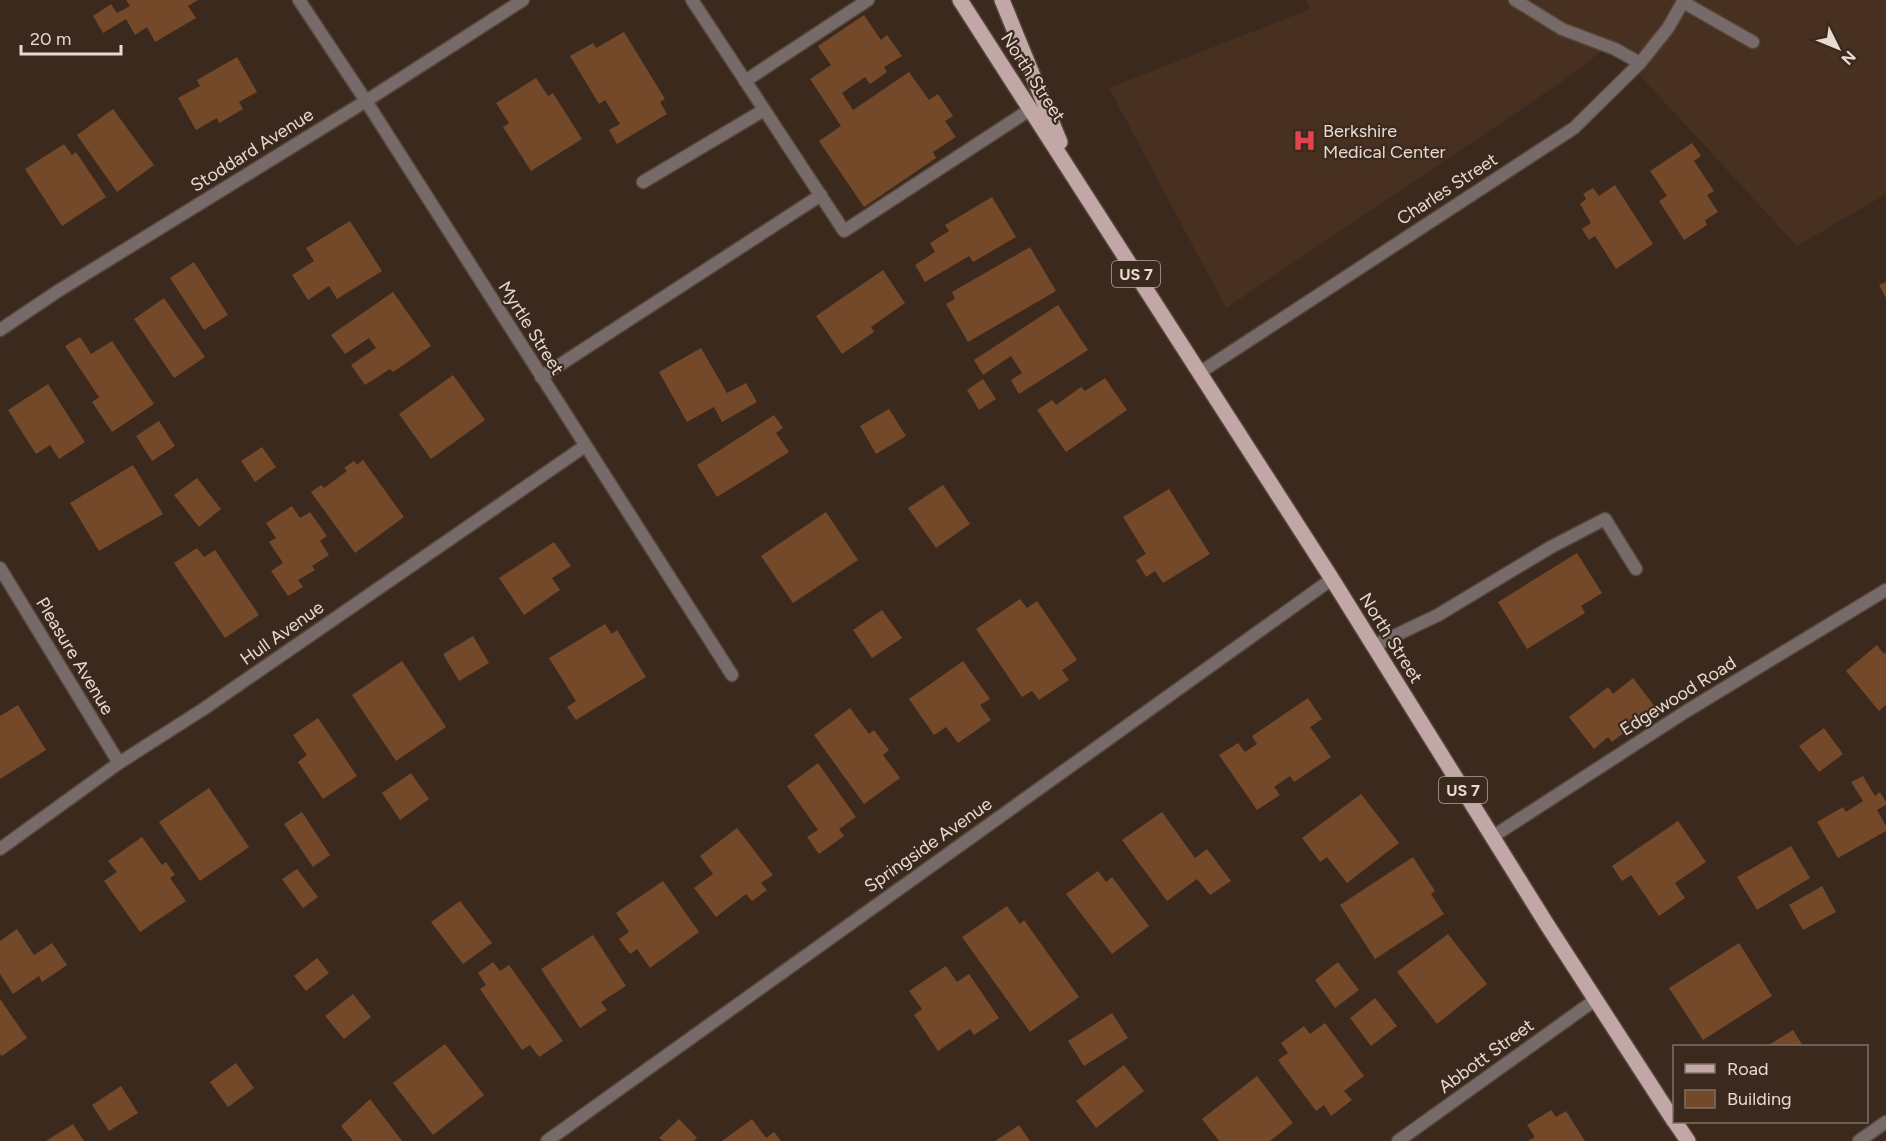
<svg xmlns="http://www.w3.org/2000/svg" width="1886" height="1141" font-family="Figtree,sans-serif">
<rect width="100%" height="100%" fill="#3b291d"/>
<!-- built -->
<path fill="#483020" d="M1307,0H1886V194L1797,246L1611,44L1557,85L1226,308L1109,88L1310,9Z"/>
<!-- building -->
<g fill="#74492a">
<path d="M126,0H198L188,6L196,18L155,42L147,27L135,35L126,19L103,33L93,16L111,4L117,13L130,6Z"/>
<path d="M864,15L881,40L887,35L902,56L884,67L887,72L870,84L865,77L842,93L853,110L909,72L929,100L938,94L953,116L945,121L956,137L933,152L936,158L864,207L819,141L841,126L810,79L831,65L818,46Z"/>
<path d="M624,32L665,99L660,102L667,114L617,144L609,130L620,124L605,100L599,104L570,56L593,43L596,48Z"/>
<path d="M237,57L257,92L239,102L243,109L219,123L217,118L196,130L178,98L200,86L197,80Z"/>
<path d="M536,78L548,96L553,93L582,139L531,171L503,127L509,123L496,103Z"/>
<path d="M113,109L154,165L117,192L77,135Z"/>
<path d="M1692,143L1701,156L1694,161L1714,191L1707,195L1718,212L1705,220L1707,225L1684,240L1659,201L1667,196L1650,171Z"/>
<path d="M64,144L72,155L76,152L106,197L62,226L25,169Z"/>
<path d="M1615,185L1653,244L1616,269L1595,236L1589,240L1582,229L1591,223L1580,204L1586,199L1583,194L1593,188L1599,196Z"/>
<path d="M992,197L1016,237L973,262L969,256L925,282L915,265L935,252L930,243L949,231L945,225Z"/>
<path d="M350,221L382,271L337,299L329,286L308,300L292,275L314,261L306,248Z"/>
<path d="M1030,247L1056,291L968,342L946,304L955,299L952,292Z"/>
<path d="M194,262L228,315L204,330L170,278Z"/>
<path d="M883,270L905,303L871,327L874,332L842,354L816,316Z"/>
<path d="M1886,282V298L1879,285Z"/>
<path d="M393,292L431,346L393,372L390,369L365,385L351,365L376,348L369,338L345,354L331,335Z"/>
<path d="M164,298L205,357L174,378L134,319Z"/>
<path d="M1058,305L1088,350L1019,394L1011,380L1022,373L1011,356L983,375L974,360Z"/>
<path d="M80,337L91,354L112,341L154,404L112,432L92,402L99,397L65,346Z"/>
<path d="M701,348L727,393L746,383L757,402L722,422L714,407L687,422L659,372Z"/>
<path d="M453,375L485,420L431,459L399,414Z"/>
<path d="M1105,378L1127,410L1066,452L1037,410L1052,400L1056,405L1081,387L1085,391Z"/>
<path d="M983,379L996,399L979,410L967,390Z"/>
<path d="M48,384L85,442L59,459L50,445L36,454L8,410Z"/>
<path d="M889,409L906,436L876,454L860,426Z"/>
<path d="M774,415L783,428L776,433L789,452L717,497L697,465Z"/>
<path d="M159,421L175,446L152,461L136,436Z"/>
<path d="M262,447L276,467L255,482L241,461Z"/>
<path d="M363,460L404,517L355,553L311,492L321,485L324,488L347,471L344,468L354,461L357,465Z"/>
<path d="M133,465L163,514L99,551L70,503Z"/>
<path d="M197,478L221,509L199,527L174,495Z"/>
<path d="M943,485L970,524L936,548L908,508Z"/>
<path d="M1169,489L1210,554L1163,583L1155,571L1146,577L1136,560L1146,554L1123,517Z"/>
<path d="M292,506L300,518L310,512L327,536L320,541L329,555L312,566L315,570L298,580L303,587L288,596L271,571L283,563L269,542L276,538L266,523Z"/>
<path d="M826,512L858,560L793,603L761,556Z"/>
<path d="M554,542L571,566L552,578L560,590L524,615L499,578Z"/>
<path d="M197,548L204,557L215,550L259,615L225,638L174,563Z"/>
<path d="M1577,553L1602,593L1581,606L1585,613L1527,649L1498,602Z"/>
<path d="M1020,599L1027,608L1037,601L1077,660L1062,670L1069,680L1039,700L1032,691L1022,697L976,629Z"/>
<path d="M882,610L902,638L872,658L853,630Z"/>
<path d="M605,624L612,634L617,630L646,677L576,720L567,707L576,701L549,658Z"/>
<path d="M473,636L489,663L459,681L443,654Z"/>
<path d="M1877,645L1884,654L1886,652V705L1879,711L1846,671Z"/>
<path d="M402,661L446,727L396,761L352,695Z"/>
<path d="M963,661L990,699L980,705L991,720L958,743L946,727L934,735L909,699Z"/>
<path d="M1633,678L1656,708L1612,742L1608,737L1594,749L1569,717L1608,687L1613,694Z"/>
<path d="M1308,698L1322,719L1310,727L1331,757L1294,782L1290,776L1274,787L1280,795L1257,810L1219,755L1238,743L1245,752L1257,744L1252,736Z"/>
<path d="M18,705L46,750L0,779V716Z"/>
<path d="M850,708L869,734L874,730L889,750L883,755L900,778L864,804L814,735Z"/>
<path d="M318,718L357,776L323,799L298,762L307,755L293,735Z"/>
<path d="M1824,728L1843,754L1819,772L1799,746Z"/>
<path d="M818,763L856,817L839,829L844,836L819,854L807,837L818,830L787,786Z"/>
<path d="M411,773L429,799L400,820L382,793Z"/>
<path d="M1863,776L1875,796L1880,792L1886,802V805L1877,810L1886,826V831L1838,858L1817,822L1843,807L1846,812L1863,801L1851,782Z"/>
<path d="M209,788L249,847L200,881L159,822Z"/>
<path d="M1361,794L1399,843L1347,883L1327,857L1320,862L1302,838Z"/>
<path d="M302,812L330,855L313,867L284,824Z"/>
<path d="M1162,812L1195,858L1207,849L1231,881L1210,895L1197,879L1167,901L1122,840Z"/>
<path d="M1678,821L1706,862L1675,883L1685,898L1659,916L1631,875L1622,881L1612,866Z"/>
<path d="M737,828L773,875L761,883L767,890L752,901L746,894L716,917L694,888L713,874L700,856Z"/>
<path d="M142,837L162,865L166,862L175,875L170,878L186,901L140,932L104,881L117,872L108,861Z"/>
<path d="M1791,846L1810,878L1757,910L1737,877Z"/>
<path d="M1413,857L1435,891L1431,894L1444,914L1375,959L1340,905Z"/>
<path d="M297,869L318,897L303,908L282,879Z"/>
<path d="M1098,871L1106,882L1112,877L1149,926L1112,954L1066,894Z"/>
<path d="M663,881L699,932L650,968L637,949L630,954L619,939L629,932L616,913Z"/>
<path d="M1822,886L1836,912L1803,930L1789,905Z"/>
<path d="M460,901L492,943L463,964L431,922Z"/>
<path d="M1007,906L1020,924L1024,920L1079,997L1030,1032L962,937Z"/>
<path d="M17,929L34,955L52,943L67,965L42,982L39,976L13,994L0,974V941Z"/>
<path d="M1448,934L1487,984L1437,1024L1397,972Z"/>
<path d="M593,935L626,986L601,1002L607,1010L580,1028L541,969Z"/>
<path d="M1739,943L1772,996L1703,1040L1669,988Z"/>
<path d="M317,958L329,973L306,991L294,976Z"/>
<path d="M493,962L500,971L509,965L563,1041L539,1057L530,1045L522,1050L480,989L486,985L478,973Z"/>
<path d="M1338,962L1359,990L1335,1008L1315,980Z"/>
<path d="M946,966L957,982L969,974L999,1018L974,1035L970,1029L938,1051L914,1015L922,1009L909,991Z"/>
<path d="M353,994L371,1017L344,1039L325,1016Z"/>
<path d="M1375,998L1397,1026L1371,1046L1350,1018Z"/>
<path d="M0,999L27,1038L2,1056L0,1054Z"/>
<path d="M1112,1013L1128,1038L1084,1066L1068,1041Z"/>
<path d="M1325,1023L1364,1076L1344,1091L1352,1100L1331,1116L1324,1105L1316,1111L1278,1060L1288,1053L1281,1043L1304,1026L1310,1034Z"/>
<path d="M1793,1030L1803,1046H1767Z"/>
<path d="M445,1044L484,1095L433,1135L393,1083Z"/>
<path d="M236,1063L254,1088L228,1107L210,1082Z"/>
<path d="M1124,1065L1144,1091L1096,1128L1076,1101Z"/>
<path d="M1257,1076L1293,1123L1270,1141H1219L1202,1119Z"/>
<path d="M121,1086L138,1113L109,1131L92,1105Z"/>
<path d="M370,1099L402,1141H353L341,1126Z"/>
<path d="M1551,1110L1556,1117L1566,1111L1585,1141H1528L1535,1137L1527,1125Z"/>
<path d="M679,1119L697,1138L694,1141H663L659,1138Z"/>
<path d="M752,1119L766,1138L774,1132L781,1141H722Z"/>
<path d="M73,1124L84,1141H46Z"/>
<path d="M1019,1125L1030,1141H995Z"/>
</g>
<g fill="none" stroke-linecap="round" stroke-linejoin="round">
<defs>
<g id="service">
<path d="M692,0L844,231L1031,109"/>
<path d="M1515,0L1562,29L1615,49L1640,63"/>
<path d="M1683,2L1753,42"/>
<path d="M745,81L868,0"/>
<path d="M643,182L764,110"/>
<path d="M541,377L821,195"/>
<path d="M1373,646L1438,615L1551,547L1605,519L1636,569"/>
</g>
<g id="minor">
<path d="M299,0L366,101L732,675"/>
<path d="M0,330L58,291L366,101L523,0"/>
<path d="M0,568L119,763"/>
<path d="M1492,837L1685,712L1886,590"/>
<path d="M0,849L119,763L205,708L585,446"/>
<path d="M1398,1141L1595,1000"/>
<path d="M1859,1141L1886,1122"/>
</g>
<g id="tertiary">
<path d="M1199,373L1574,128L1640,63L1668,28L1684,0"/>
<path d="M547,1141L1332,579"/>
</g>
<g id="primary">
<path d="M960,0L1332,579L1546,923L1674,1121"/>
<path d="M1002,0L1060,142"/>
<path d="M1675,1122L1688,1141"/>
</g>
</defs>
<!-- service casing -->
<use href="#service" stroke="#56453a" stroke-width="15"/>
<!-- minor casing -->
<use href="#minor" stroke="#56453a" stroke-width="15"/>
<!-- tertiary casing -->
<use href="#tertiary" stroke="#56453a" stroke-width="15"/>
<!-- primary casing -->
<use href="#primary" stroke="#56453a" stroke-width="18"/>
<!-- service -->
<use href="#service" stroke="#776b6a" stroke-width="12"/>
<!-- minor -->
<use href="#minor" stroke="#776b6a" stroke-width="12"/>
<!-- tertiary -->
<use href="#tertiary" stroke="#776b6a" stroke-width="12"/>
<!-- primary -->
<use href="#primary" stroke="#c1a8a6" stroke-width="15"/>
</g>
<!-- icons -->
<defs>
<symbol id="hospital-bare" viewBox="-9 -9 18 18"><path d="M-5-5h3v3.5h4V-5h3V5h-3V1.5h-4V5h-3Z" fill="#e0444e" stroke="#3b291d" stroke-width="2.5" paint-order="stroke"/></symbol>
</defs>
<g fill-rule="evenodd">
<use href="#hospital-bare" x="1288" y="124" width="33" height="33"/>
</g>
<g text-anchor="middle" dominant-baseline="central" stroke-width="4.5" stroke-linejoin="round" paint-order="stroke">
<!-- shield labels -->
<g fill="#3b291d" stroke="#b3a59c" stroke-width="1.5">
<rect x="1112" y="261" width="48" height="26" rx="4.5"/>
<rect x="1439" y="777" width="48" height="26" rx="4.5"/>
</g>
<g font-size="16" font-weight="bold" fill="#e6dad2">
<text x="1136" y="274">US 7</text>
<text x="1463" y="790">US 7</text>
</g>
<!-- street labels -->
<g font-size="18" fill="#e6dad2" stroke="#3b291d">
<text transform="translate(1033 77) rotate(57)">North Street</text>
<text transform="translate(252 150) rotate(-32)">Stoddard Avenue</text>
<text transform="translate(1447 189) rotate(-33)">Charles Street</text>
<text transform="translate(531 328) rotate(58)">Myrtle Street</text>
<text transform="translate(282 633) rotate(-35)">Hull Avenue</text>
<text transform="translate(1391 638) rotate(58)">North Street</text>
<text transform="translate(75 656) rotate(59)">Pleasure Avenue</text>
<text transform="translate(1678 696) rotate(-32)">Edgewood Road</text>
<text transform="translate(928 845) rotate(-35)">Springside Avenue</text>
<text transform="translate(1486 1056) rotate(-36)">Abbott Street</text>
</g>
<!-- poi labels -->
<g font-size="18" fill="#e6dad2" stroke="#3b291d" text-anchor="start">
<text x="1323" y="131">Berkshire<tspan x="1323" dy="21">Medical Center</tspan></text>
</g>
</g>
<!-- legend -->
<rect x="1673" y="1045" width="195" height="78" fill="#3b291d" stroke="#7f7065" stroke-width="1.5"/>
<rect x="1685" y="1064" width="30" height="9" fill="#c1a8a6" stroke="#7f7065" stroke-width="1.5"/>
<text x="1727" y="1075" font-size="18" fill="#e6dad2">Road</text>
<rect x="1685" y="1090" width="30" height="18" fill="#74492a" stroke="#7f7065" stroke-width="1.5"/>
<text x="1727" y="1105" font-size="18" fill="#e6dad2">Building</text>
<!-- north arrow -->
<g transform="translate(1838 48) rotate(133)" stroke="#3b291d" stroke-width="4.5" paint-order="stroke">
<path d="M0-4.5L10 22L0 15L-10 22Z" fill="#e6dad2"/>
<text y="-9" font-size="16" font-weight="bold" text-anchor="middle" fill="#e6dad2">N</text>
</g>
<!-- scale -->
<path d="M21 45v9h100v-9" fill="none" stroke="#e6dad2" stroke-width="3"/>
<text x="30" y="45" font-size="18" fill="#e6dad2" stroke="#3b291d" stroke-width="4.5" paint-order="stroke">20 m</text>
</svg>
